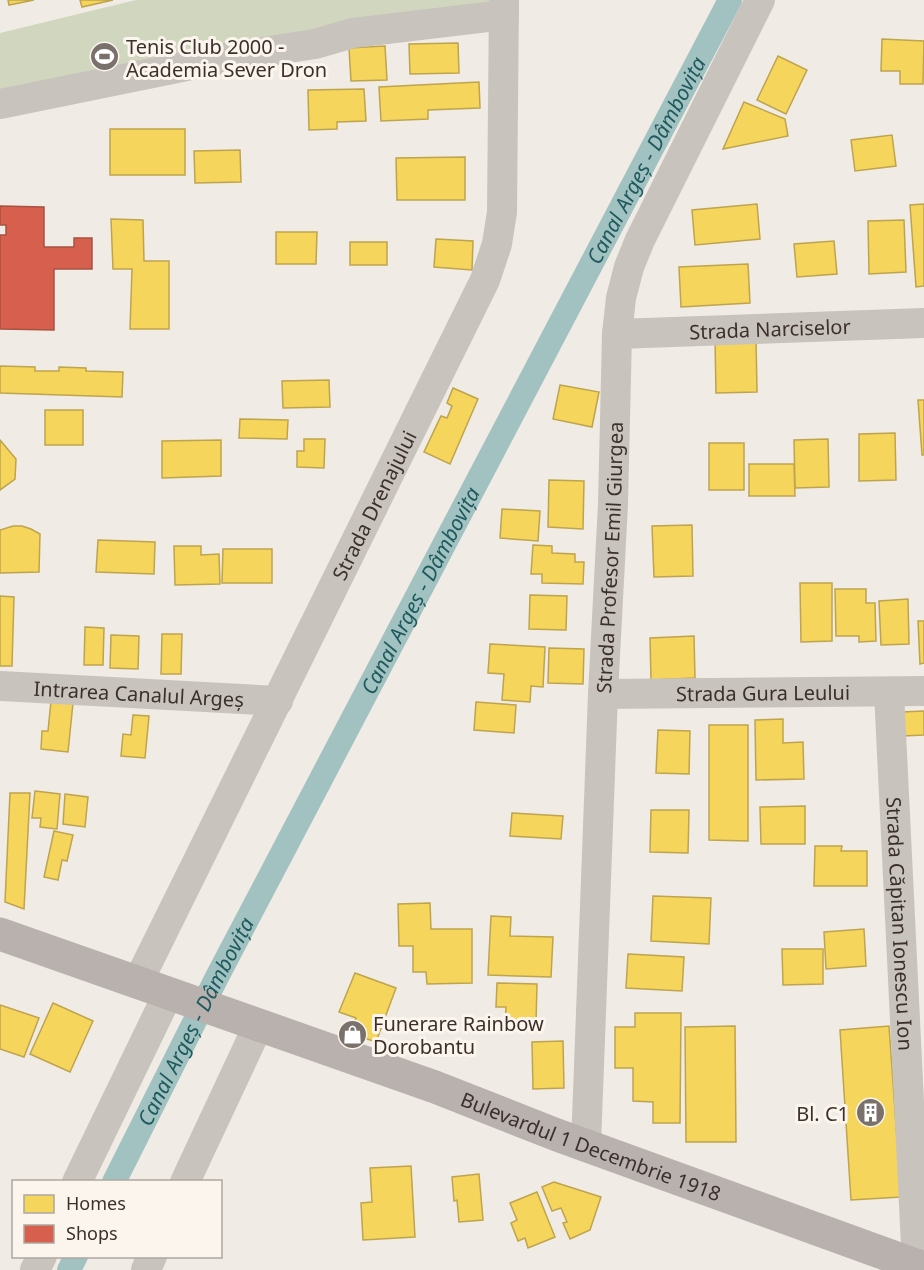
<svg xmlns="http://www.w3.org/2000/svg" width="924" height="1270" font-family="'Noto Sans',sans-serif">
<rect width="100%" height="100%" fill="#f0ebe5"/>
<!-- green -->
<path fill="#d1d6bf" d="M136,0H490L491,10L0,111V33Z"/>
<!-- homes -->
<g fill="#f6d55c" stroke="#bea44d" stroke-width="1.5">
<path d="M8,0H34L9,5Z"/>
<path d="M80,0H113L82,7Z"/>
<path d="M882,39L924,41L923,84H900V71H881Z"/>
<path d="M458,43L459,73L410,74L409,44Z"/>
<path d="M385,46L387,80L351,81L349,48Z"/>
<path d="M778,56L807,70L786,114L757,100Z"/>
<path d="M479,82L480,108L428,110V119L381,121L379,87Z"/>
<path d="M364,89L366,121L337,122V129L309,130L308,90Z"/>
<path d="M744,102L785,119L788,136L723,149Z"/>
<rect x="110" y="129" width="75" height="46"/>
<path d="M892,135L896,166L855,171L851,140Z"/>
<path d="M240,150L241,182L195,183L194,151Z"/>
<path d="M465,157V200H397L396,158Z"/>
<path d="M757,204L760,239L695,245L692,210Z"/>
<path d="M924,204V286L916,287L910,205Z"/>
<path d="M111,219L143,220L144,261H169V329H130L132,269H113Z"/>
<path d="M904,220L906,272L869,274L868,221Z"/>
<path d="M276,232H317L316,264H276Z"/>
<path d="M436,239L473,241L472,270L434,267Z"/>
<path d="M834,241L837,274L797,277L794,244Z"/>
<rect x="350" y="242" width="37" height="23"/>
<path d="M748,264L750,303L681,307L679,267Z"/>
<path d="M756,339L757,392L716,393L715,340Z"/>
<path d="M0,366L35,367V371H59V367L86,368V371L123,372L122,397L0,393Z"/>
<path d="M329,380L330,407L283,408L282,381Z"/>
<path d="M560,385L599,392L592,427L553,419Z"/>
<path d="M453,388L478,399L450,464L424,452L441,416L447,418L452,406L447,403Z"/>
<path d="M918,400H924V455H922Z"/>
<rect x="45" y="410" width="38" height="35"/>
<path d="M240,419L288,420L287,439L239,438Z"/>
<path d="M895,433L896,480L859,481V434Z"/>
<path d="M304,439H325L324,468L297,467V451H304Z"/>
<path d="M828,439L829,487L795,488L794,440Z"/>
<path d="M0,440L16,459L15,479L0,490Z"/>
<path d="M221,440V476L162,478V441Z"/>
<rect x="709" y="443" width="35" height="47"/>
<path d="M749,464H794L795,496H749Z"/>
<path d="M549,480L584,481L583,529L548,527Z"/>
<path d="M502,509L540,511L538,541L500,538Z"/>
<path d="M692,525L693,576L654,577L652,526Z"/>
<path d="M13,526H22L31,529L40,534L39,572L0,573V530Z"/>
<path d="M98,540L155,542L154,574L96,572Z"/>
<path d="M533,545L552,546V553L575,554V562H584L583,584L542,583V574H531Z"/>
<path d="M174,546H201V555L219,554L220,584L175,585Z"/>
<path d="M223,549H272V583H222Z"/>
<path d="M800,583H832V641L801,642Z"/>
<path d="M835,589H866V603H875L876,641L859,642V636H836Z"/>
<path d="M530,595L567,596L566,630L529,629Z"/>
<path d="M0,596L14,597L12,666H0Z"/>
<path d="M908,599L909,644L881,645L879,601Z"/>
<path d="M918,621H924V663L920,664Z"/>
<path d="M85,627L104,628L103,665H84Z"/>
<path d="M162,634H182L181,674H161Z"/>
<path d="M111,635L139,636L138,669L110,668Z"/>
<path d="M694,636L695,678L651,680L650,638Z"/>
<path d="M490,644L545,647L543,687L531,686L530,702L502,700L504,674L488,673Z"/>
<path d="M549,648L584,649L583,684L548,683Z"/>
<path d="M51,701L73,703L68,752L41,749L42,731H48Z"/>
<path d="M476,702L516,705L514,733L474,730Z"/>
<path d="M924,711V735L903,736L902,712Z"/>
<path d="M133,715L149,716L145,758L121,756L123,734L131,735Z"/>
<path d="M783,719V743L803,742L804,779L756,780L755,720Z"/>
<path d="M709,725H748V841L709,840Z"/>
<path d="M658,730L690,731L689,774L656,773Z"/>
<path d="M35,791L60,794L57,829L40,827L41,818H32Z"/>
<path d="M10,793H30L24,909L5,902Z"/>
<path d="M65,794L88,797L85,827L63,824Z"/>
<path d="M805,806V844H761L760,807Z"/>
<path d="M651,810H689L688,853L650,852Z"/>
<path d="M512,813L563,816L561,839L510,836Z"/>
<path d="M54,831L73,835L67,861L62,860L58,880L44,877Z"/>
<path d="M815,846H842L841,851H867V886H814Z"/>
<path d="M653,896L711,898L709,944L651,941Z"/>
<path d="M430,903L431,929H472V983L427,984L426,972H413V946H399L398,904Z"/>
<path d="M491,916L511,917L510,936L553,937L551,977L488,975Z"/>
<path d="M864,929L866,966L826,969L824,932Z"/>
<path d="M782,949H823V984L783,985Z"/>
<path d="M628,954L684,957L682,991L626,988Z"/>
<path d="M355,973L396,988L376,1042L350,1033L356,1018L339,1012Z"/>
<path d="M497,983L537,984L536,1023L505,1022L506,1007H496Z"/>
<path d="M53,1003L93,1021L70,1072L30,1054Z"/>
<path d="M0,1005L39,1018L24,1057L0,1049Z"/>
<path d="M635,1013H681L680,1123H653V1102L633,1101V1068H615V1027H635Z"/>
<path d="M735,1026L736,1142H686L685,1027Z"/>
<path d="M889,1026L901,1197L851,1200L840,1030Z"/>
<path d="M563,1041L564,1088L533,1089L532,1042Z"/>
<path d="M411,1166L415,1237L363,1240L361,1203L372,1202L370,1168Z"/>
<path d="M479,1174L483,1220L459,1222L457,1200L454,1201L452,1177Z"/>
<path d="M554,1182L601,1197L590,1230L570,1239L563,1223L567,1222L561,1208L552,1211L542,1187Z"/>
<path d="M537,1192L555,1237L528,1248L525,1238L518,1241L511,1223L517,1220L510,1203Z"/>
</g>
<!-- shops -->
<path fill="#d6604d" stroke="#a85243" stroke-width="1.5" d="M0,206L44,207V247H74V238H92V269H54V330L0,329V235H6V225H0Z"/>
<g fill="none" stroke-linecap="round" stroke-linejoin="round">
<!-- canal -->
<g stroke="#a1c2c1" stroke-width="24">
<path id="s1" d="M114,1182L217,977L730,0"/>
<path d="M69,1270L76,1256"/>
</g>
<!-- minor -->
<g stroke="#c9c3be" stroke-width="30">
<path d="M0,104L231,57L315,44L353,33L504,15"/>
<path id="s2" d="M617,334L924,323"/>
<path id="s3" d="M1,686L278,701"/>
<path id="s4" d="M889,692L917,1266"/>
<path id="s5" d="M603,694L924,691"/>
<path id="s6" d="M138,982L485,280L497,244L502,212L504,0"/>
<path id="s7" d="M586,1145L603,694L613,504L617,334L621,298L629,267L640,240L760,0"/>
<path d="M77,1182L168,994"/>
<path d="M185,1182L258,1026"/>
<path d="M35,1270L42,1256"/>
<path d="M146,1270L152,1256"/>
</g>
<!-- major -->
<path stroke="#b8b1ad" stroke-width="33" id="s8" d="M0,934L435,1087L557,1135L924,1268"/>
</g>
<!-- icons -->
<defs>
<symbol id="stadium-disc" viewBox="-11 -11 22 22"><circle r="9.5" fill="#7a716c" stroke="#fbf5ee"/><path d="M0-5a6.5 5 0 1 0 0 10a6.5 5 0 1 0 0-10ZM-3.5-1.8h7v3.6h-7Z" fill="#fff"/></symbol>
<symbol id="shop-disc" viewBox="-11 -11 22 22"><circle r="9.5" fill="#7a716c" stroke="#fbf5ee"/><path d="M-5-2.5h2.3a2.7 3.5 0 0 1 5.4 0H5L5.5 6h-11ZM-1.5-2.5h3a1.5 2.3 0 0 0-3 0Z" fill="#fff"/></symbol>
<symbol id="building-disc" viewBox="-11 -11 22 22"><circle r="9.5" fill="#7a716c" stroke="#fbf5ee"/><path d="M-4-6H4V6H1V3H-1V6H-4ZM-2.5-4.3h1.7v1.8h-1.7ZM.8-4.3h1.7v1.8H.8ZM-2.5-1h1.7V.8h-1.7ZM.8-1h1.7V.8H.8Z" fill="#fff"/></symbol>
</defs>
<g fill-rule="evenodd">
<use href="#stadium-disc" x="88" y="40" width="33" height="33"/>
<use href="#shop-disc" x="336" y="1018" width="33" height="33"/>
<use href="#building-disc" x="854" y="1096" width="33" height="33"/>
</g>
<g text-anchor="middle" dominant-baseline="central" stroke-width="6" stroke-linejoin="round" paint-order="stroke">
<!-- poi labels -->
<g font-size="20" fill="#3b302b" stroke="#fbf5ee" text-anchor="start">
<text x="126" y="46">Tenis Club 2000 -<tspan x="126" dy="23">Academia Sever Dron</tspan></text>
<text x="373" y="1023">Funerare Rainbow<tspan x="373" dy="23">Dorobantu</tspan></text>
<text x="849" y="1113" text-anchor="end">Bl. C1</text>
</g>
<!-- street labels -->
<g font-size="20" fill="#3b302b" stroke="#fbf5ee">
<text stroke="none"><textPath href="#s2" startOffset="153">Strada Narciselor</textPath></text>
<text stroke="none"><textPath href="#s6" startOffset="532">Strada Drenajului</textPath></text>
<text stroke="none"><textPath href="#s7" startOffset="588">Strada Profesor Emil Giurgea</textPath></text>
<text stroke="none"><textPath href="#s3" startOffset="138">Intrarea Canalul Argeș</textPath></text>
<text stroke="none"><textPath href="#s5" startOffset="160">Strada Gura Leului</textPath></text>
<text stroke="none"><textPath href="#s4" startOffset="232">Strada Căpitan Ionescu Ion</textPath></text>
<text stroke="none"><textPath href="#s8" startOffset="628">Bulevardul 1 Decembrie 1918</textPath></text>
</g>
<!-- water labels -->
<g font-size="21" font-style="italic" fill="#1f5a5e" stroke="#fbf5ee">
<text stroke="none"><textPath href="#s1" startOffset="1152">Canal Argeș - Dâmbovița</textPath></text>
<text stroke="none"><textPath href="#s1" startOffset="666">Canal Argeș - Dâmbovița</textPath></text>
<text stroke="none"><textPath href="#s1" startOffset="180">Canal Argeș - Dâmbovița</textPath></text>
</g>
</g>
<!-- legend -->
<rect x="12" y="1180" width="210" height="78" fill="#fbf5ee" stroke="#aea6a0" stroke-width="1.5"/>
<rect x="24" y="1195" width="30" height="18" fill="#f6d55c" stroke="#aea6a0" stroke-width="1.5"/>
<text x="66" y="1210" font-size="18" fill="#3b302b">Homes</text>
<rect x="24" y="1225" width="30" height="18" fill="#d6604d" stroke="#aea6a0" stroke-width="1.5"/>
<text x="66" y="1240" font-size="18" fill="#3b302b">Shops</text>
</svg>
